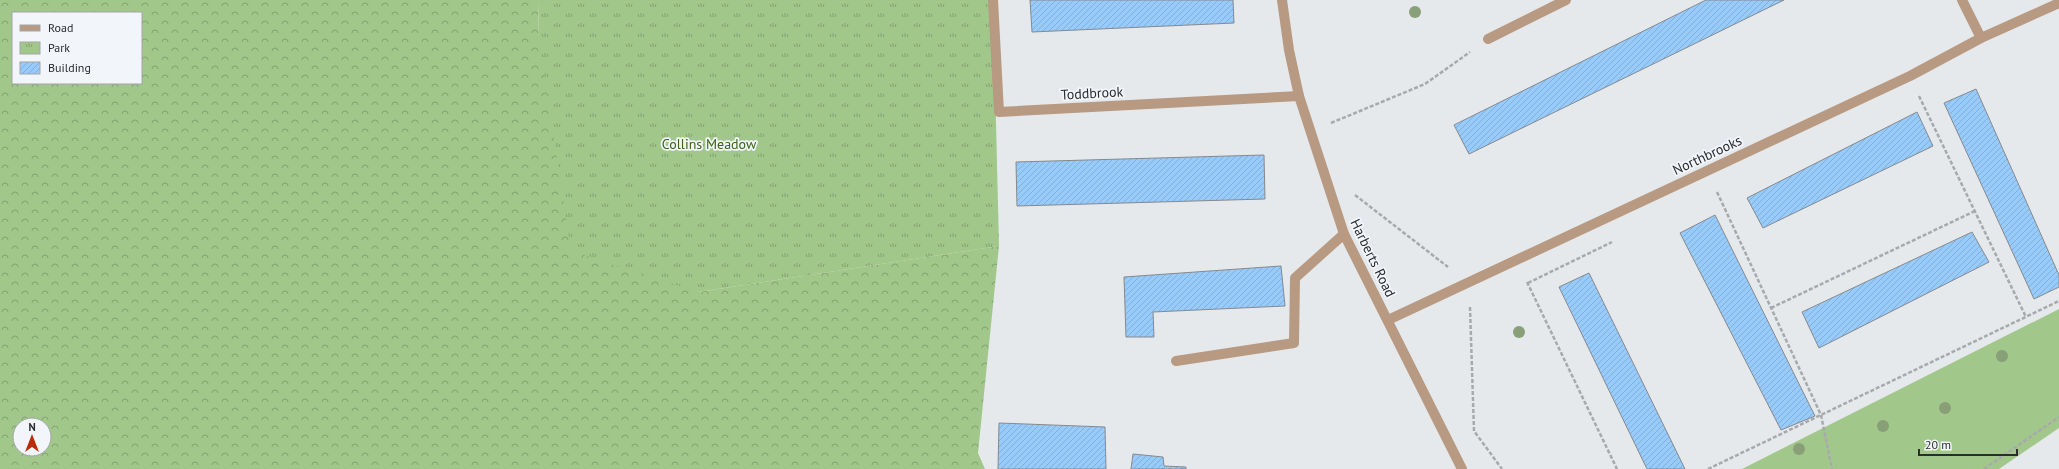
<svg xmlns="http://www.w3.org/2000/svg" width="2059" height="469" font-family="'PT Sans',sans-serif">
<defs>
<pattern id="forest-crowns" width="20" height="18" patternUnits="userSpaceOnUse"><rect width="20" height="18" fill="#a2c78a"/><path d="M2 6a3 3 0 1 1 6 0M12 15a3 3 0 1 1 6 0" fill="none" stroke="#84a271"/></pattern>
<pattern id="park-tufts" width="24" height="20" patternUnits="userSpaceOnUse"><rect width="24" height="20" fill="#a2c78a"/><path d="M3 7l-1-3M5 7V3M7 7l1-3M15 17l-1-3M17 17v-4M19 17l1-3" fill="none" stroke="#84a271"/></pattern>
<pattern id="building-hatch" width="6" height="6" patternUnits="userSpaceOnUse"><rect width="6" height="6" fill="#97cbfb"/><path d="M-1 1l2-2M0 6l6-6M5 7l2-2" fill="none" stroke="#82aed7"/></pattern>
</defs>
<rect width="100%" height="100%" fill="#e5e9ec"/>
<!-- grass -->
<path fill="#a2c78a" d="M2059,309V428L1999,469H1742Z"/>
<!-- forest -->
<path fill="url(#forest-crowns)" fill-rule="evenodd" d="M0,0H538L539,39L698,292L999,246L978,453L985,469H0ZM13,13H141V83H13ZM20,425H44V449H20Z"/>
<!-- park -->
<path fill="url(#park-tufts)" d="M538,0H993L999,246L698,292L571,251L539,39Z"/>
<!-- building -->
<g fill="url(#building-hatch)" stroke="#86898d">
<path d="M1030,0H1233L1234,23L1032,32Z"/>
<path d="M1706,0H1784L1469,154L1454,125Z"/>
<path d="M1976,89L2059,275V287L2034,299L1944,103Z"/>
<path d="M1917,112L1933,146L1763,228L1747,198Z"/>
<path d="M1264,155L1265,199L1017,206L1016,162Z"/>
<path d="M1715,215L1815,416L1781,430L1680,233Z"/>
<path d="M1972,232L1989,262L1819,348L1802,312Z"/>
<path d="M1281,266L1285,306L1153,312L1154,337H1126L1124,277Z"/>
<path d="M1589,273L1685,469H1647L1559,287Z"/>
<path d="M999,423L1105,427L1106,469H998Z"/>
<path d="M1133,454L1163,457L1164,466L1186,467V469H1131Z"/>
</g>
<g fill="none" stroke-linecap="round" stroke-linejoin="round">
<!-- path -->
<g stroke="#a7aaad" stroke-width="2.5" stroke-dasharray="4 2" stroke-linecap="butt">
<path d="M1919,96L2026,317"/>
<path d="M1331,123L1425,84L1470,52"/>
<path d="M1717,192L1821,415L1832,469"/>
<path d="M1355,195L1448,267"/>
<path d="M1527,282L1617,469"/>
<path d="M1528,283L1612,242"/>
<path d="M1470,307L1474,431L1502,469"/>
<path d="M1771,308L1975,211"/>
<path d="M1708,469L2059,301"/>
<path d="M1984,469L2059,417"/>
</g>
<!-- service -->
<g stroke="#b89982" stroke-width="10">
<path d="M993,0L999,112L1299,96"/>
<path d="M1176,361L1294,343L1295,278L1344,234"/>
</g>
<!-- minor -->
<g stroke="#b89982" stroke-width="10">
<path d="M1282,0L1289,50L1299,96L1344,234L1462,469"/>
<path d="M1962,0L1981,38"/>
<path d="M1488,39L1566,0"/>
<path d="M1388,320L1910,76L1981,38L2059,3"/>
</g>
</g>
<!-- trees -->
<g fill="#889f78">
<circle cx="1415" cy="12" r="6"/>
<circle cx="1519" cy="332" r="6"/>
<circle cx="2002" cy="356" r="6"/>
<circle cx="1945" cy="408" r="6"/>
<circle cx="1883" cy="426" r="6"/>
<circle cx="1799" cy="449" r="6"/>
</g>
<g text-anchor="middle" dominant-baseline="central" stroke-width="3.5" stroke-linejoin="round" paint-order="stroke">
<!-- street labels -->
<g font-size="14" fill="#2a2c2d" stroke="#f2f6fa">
<text transform="translate(1092 93) rotate(-3)">Toddbrook</text>
<text transform="translate(1707 155) rotate(-25)">Northbrooks</text>
<text transform="translate(1373 258) rotate(64)">Harberts Road</text>
</g>
<!-- park labels -->
<g font-size="14" fill="#3b6319" stroke="#f2f6fa">
<text x="709" y="144">Collins Meadow</text>
</g>
</g>
<!-- legend -->
<rect x="12" y="12" width="130" height="72" fill="#f2f6fa" stroke="#a2a5a8"/>
<rect x="20" y="25" width="20" height="6" fill="#b89982" stroke="#a2a5a8"/>
<text x="48" y="32" font-size="12" fill="#2a2c2d">Road</text>
<rect x="20" y="42" width="20" height="12" fill="url(#park-tufts)" stroke="#a2a5a8"/>
<text x="48" y="52" font-size="12" fill="#2a2c2d">Park</text>
<rect x="20" y="62" width="20" height="12" fill="url(#building-hatch)" stroke="#a2a5a8"/>
<text x="48" y="72" font-size="12" fill="#2a2c2d">Building</text>
<!-- north arrow -->
<g transform="translate(32 437)"><circle r="19" fill="#f2f6fa" stroke="#a2a5a8"/>
<path d="M0-3L7 15L0 10L-7 15Z" fill="#b92e08"/>
<text y="-6" font-size="11" font-weight="bold" text-anchor="middle" fill="#2a2c2d">N</text>
</g>
<!-- scale -->
<path d="M1919 449v6h98v-6" fill="none" stroke="#2a2c2d" stroke-width="2"/>
<text x="1925" y="449" font-size="12" fill="#2a2c2d" stroke="#f2f6fa" stroke-width="3" paint-order="stroke">20 m</text>
</svg>
